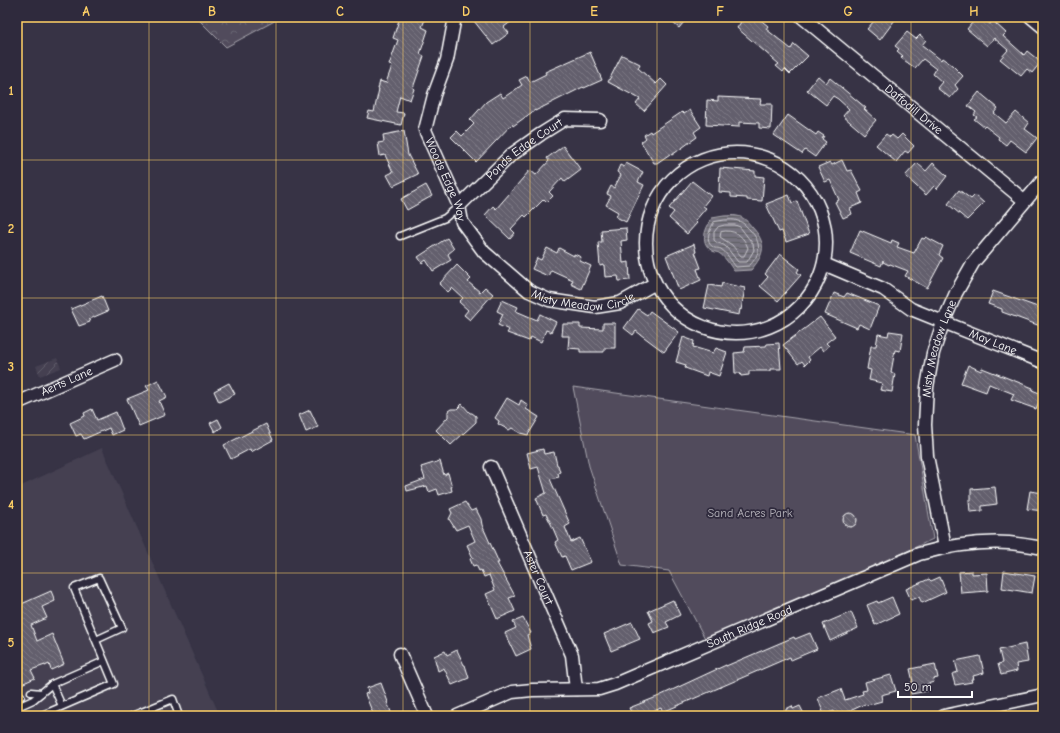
<svg xmlns="http://www.w3.org/2000/svg" width="1060" height="733" font-family="'Comic Neue',sans-serif">
<defs>
<pattern id="industrial-furrows" width="10" height="10" patternUnits="userSpaceOnUse"><rect width="10" height="10" fill="#444051"/><path d="M-1 1l2-2M0 10L10 0M9 11l2-2" fill="none" stroke="#605d6b"/></pattern>
<pattern id="forest-crowns" width="20" height="18" patternUnits="userSpaceOnUse"><rect width="20" height="18" fill="#514c5c"/><path d="M2 6a3 3 0 1 1 6 0M12 15a3 3 0 1 1 6 0" fill="none" stroke="#6b6774"/></pattern>
<pattern id="water-rules" width="6" height="5" patternUnits="userSpaceOnUse"><rect width="6" height="5" fill="#76737f"/><path d="M0 2.5h6" fill="none" stroke="#5f5e63"/></pattern>
<pattern id="building-back-hatch" width="6" height="6" patternUnits="userSpaceOnUse"><rect width="6" height="6" fill="#635f6d"/><path d="M-1 5l2 2M0 0l6 6M5-1l2 2" fill="none" stroke="#7a7783"/></pattern>
</defs>
<rect width="100%" height="100%" fill="#373345"/>
<filter id="ink" filterUnits="userSpaceOnUse"><feTurbulence type="fractalNoise" baseFrequency=".025" numOctaves="2"/><feDisplacementMap in="SourceGraphic" scale="8" xChannelSelector="R" yChannelSelector="G"/><feConvolveMatrix kernelMatrix="1 2 1 2 8 2 1 2 1" color-interpolation-filters="sRGB"/></filter>
<g filter="url(#ink)">
<!-- built -->
<path fill="#444051" d="M102,448L220,716H17V488Z"/>
<!-- industrial -->
<path fill="url(#industrial-furrows)" d="M57,358L61,368L40,376L36,366Z"/>
<!-- forest -->
<path fill="url(#forest-crowns)" stroke="#a8a6ae" d="M196,17H282L226,47Z"/>
<!-- park -->
<path fill="#514c5c" stroke="#a8a6ae" d="M573,387L915,435L933,539L708,644L669,571L622,565L589,466Z"/>
<!-- water -->
<path fill="url(#water-rules)" stroke="#adabb2" d="M724,216C728,216 733,215 737,216C744,217 748,222 752,227C767,243 765,254 751,270L734,271C730,265 725,257 719,253C717,252 713,252 711,250C699,241 706,228 712,218Z"/>
<g fill="none" stroke-linecap="round" stroke-linejoin="round">
<!-- shore -->
<g stroke="#c8c7cc" stroke-width="1">
<path d="M725,220C729,220 734,219 738,221C743,222 746,226 750,230C762,243 761,254 749,266L736,267C731,261 727,253 721,249C719,248 717,248 715,248C703,243 710,229 714,222Z"/>
<path d="M725,225H735L740,227L753,244L754,250L747,262H738C734,257 730,251 725,246C721,243 717,244 714,240V232L718,227Z"/>
<path d="M726,231C737,231 744,237 748,248L744,256H741L732,245L720,237L721,232Z"/>
</g>
</g>
<!-- building -->
<g fill="url(#building-back-hatch)" stroke="#fff">
<path d="M400,17H426L422,27L428,30L420,54L424,56L413,88L414,89L410,100L400,96L396,112L404,113L401,125L367,118L369,111L374,112L379,89H378L380,81L386,83L392,66L389,65L398,40L393,38Z"/>
<path d="M479,17H517L504,27L509,33L493,45L474,21Z"/>
<path d="M677,17H688L679,28L673,23Z"/>
<path d="M735,17H757L768,26L766,29L791,49L794,44L808,56L790,74L785,69L783,72L776,66L779,64L737,28L741,22Z"/>
<path d="M868,17H897L880,40L867,29L874,21Z"/>
<path d="M977,17H981L990,24L993,21L1006,33L1003,36L1024,55L1027,51L1037,59L1040,63L1032,73L1027,69L1021,76L1000,59L1008,50L994,38L987,46L967,29Z"/>
<path d="M907,32L916,39L920,35L926,40L922,45L941,60L942,58L952,65L963,76L955,85L958,89L950,98L937,88L942,82L933,74L936,69L923,59L915,68L901,58L903,56L897,51L899,49L895,46Z"/>
<path d="M590,52L602,80L584,88L583,87L535,111V110L513,126L512,124L476,162L451,137L457,131L462,136L474,124L470,120L486,102L500,93L503,98L522,85L519,80L527,76L530,82L546,74L545,72Z"/>
<path d="M622,55L640,64L638,68L656,84L661,79L667,85L644,111L636,104L640,99L608,82Z"/>
<path d="M818,76L826,83L830,78L866,108L864,109L876,120L864,134L843,116L849,109L838,99L833,96L826,105L807,90Z"/>
<path d="M979,92L998,108L994,113L1006,123L1016,112L1029,123L1025,129L1037,138L1026,152L1010,140L1006,145L998,139L999,137L985,126L984,127L974,119L977,117L974,115L976,112L968,106Z"/>
<path d="M718,97L761,99L760,104H772L771,129L759,128V123L739,122V127L706,125L707,100L718,101Z"/>
<path d="M690,110L701,127L694,132L697,137L672,155L670,154L657,163H654L641,142L646,138L644,135L650,131L651,133L682,112L684,114Z"/>
<path d="M788,115L816,135L818,132L824,136L822,139L826,142L815,157L805,150L802,154L774,135Z"/>
<path d="M404,131L408,155L418,174L393,186L387,175L393,172L385,155L380,156L378,143L384,142L383,135Z"/>
<path d="M886,134L890,137L892,135L897,139L902,134L914,146L908,153L905,151L896,162L876,145Z"/>
<path d="M563,146L581,170L565,182L562,178L549,192L553,196L547,202L544,199L526,217L524,215L511,229L515,233L510,239L485,215L493,206L496,209L530,170L536,175L549,161L547,158Z"/>
<path d="M842,160L847,171L851,170L862,191L858,193L862,203L850,208L852,214L843,218L835,202L839,200L830,180L825,182L818,167L830,162L832,165Z"/>
<path d="M626,163L643,172L638,182L644,185L626,222L616,217L618,212L606,205L611,196L607,194L611,186L614,188L621,175L617,172L620,165L624,167Z"/>
<path d="M917,163L926,171L933,163L947,176L937,189L934,186L926,195L905,176Z"/>
<path d="M720,168L755,171V176L764,177L762,201L747,200V198L731,197V193L719,192Z"/>
<path d="M692,181L711,196L703,206L706,208L695,221L697,223L687,234L669,218L674,212L669,208Z"/>
<path d="M426,185L432,196L407,210L401,199Z"/>
<path d="M959,190L971,199L975,195L984,203L967,220L948,204Z"/>
<path d="M789,195L792,203L797,201L809,234L786,242L782,231L779,232L766,204Z"/>
<path d="M626,228L627,240L621,241L623,263L629,262L630,280L619,281L618,276L605,277L604,265L600,266L598,242H602L601,230Z"/>
<path d="M860,230L891,243L892,240L899,243L897,247L914,253L922,238L924,239L926,237L943,246L939,255L943,258L927,288L905,276L908,271L890,264L889,265L883,262V261L881,266L850,253Z"/>
<path d="M447,238L454,249L448,254L451,260L433,271L426,260L422,263L418,257Z"/>
<path d="M694,244L696,252H695L701,268L697,269L701,280L679,290L666,256Z"/>
<path d="M547,248L557,253L559,248L574,256V254L581,257L580,261L591,266L581,289L571,284L573,280L551,270L548,276L532,269L537,258L541,260Z"/>
<path d="M780,254L799,269L797,272L801,275L778,301L760,286L768,277L765,274Z"/>
<path d="M457,265L471,279L468,282L480,292L485,287L493,294L470,320L464,315L468,310L459,302L463,298L452,288L448,292L439,284Z"/>
<path d="M722,283L745,288L741,310L740,309L739,315L704,308L709,285L721,287Z"/>
<path d="M993,291L1043,309V327L1002,312V309L988,304Z"/>
<path d="M834,293L844,297L847,293L879,306L870,329L859,324L857,328L825,314Z"/>
<path d="M102,296L108,311L94,317L89,320L90,322L79,326L71,309Z"/>
<path d="M502,300L518,307L516,311L537,320L540,314L556,322L551,332L546,330L541,342L531,337L529,341L507,333L509,330L498,325L503,314L497,311Z"/>
<path d="M638,309L647,315L650,311L679,332L664,352L636,331L633,335L624,328Z"/>
<path d="M820,317L835,336L826,343L829,346L823,351L820,347L808,357L810,360L805,365L802,361L798,364L783,345Z"/>
<path d="M603,323H615V348H604V352H580V349L568,348L569,336H562L563,324H580V328L603,329Z"/>
<path d="M889,331L903,333L900,351L895,350L891,372L895,374L892,392L880,390L882,383L869,380L871,370L867,369L871,346H876L878,334L888,336Z"/>
<path d="M683,337L694,341L693,347L713,353L716,348L727,352L719,376L708,372L707,376L685,368L686,365L676,362Z"/>
<path d="M779,343L781,369H770V371H749V375L741,376L740,373H735L734,353L744,352L745,347L766,346L767,344Z"/>
<path d="M968,365L981,371L982,368L1033,388L1032,390L1042,394L1036,409L1011,400L1014,394L989,384L986,392L961,383Z"/>
<path d="M158,380L167,397L159,401L165,415L139,426L127,399L149,390L146,386Z"/>
<path d="M229,383L235,394L219,402L214,391Z"/>
<path d="M507,398L519,405L521,400L528,405L526,409L539,417L528,435L520,433L512,428L509,430L498,424L499,421L495,418Z"/>
<path d="M462,404L470,413H472L476,416V422L451,445L436,430L448,417V411L451,409H457Z"/>
<path d="M92,409L97,420L116,412L123,430L112,435L109,428L84,439L81,434L76,436L70,423L85,416L84,413Z"/>
<path d="M310,410L318,427L306,432L299,415Z"/>
<path d="M218,419L222,427L215,432L210,423Z"/>
<path d="M266,424L273,440L251,452L250,449L231,459L224,445Z"/>
<path d="M543,449L544,454L554,452L557,465H558L560,472L558,473L559,477L550,479L570,524L565,527L571,542L580,538L591,562L571,570L565,556L562,557L555,542L558,540L552,526L546,514L543,515L536,498L546,493L538,467L531,469L527,453Z"/>
<path d="M440,461L444,475L448,473L452,487H451L452,491L439,495L437,489L429,492L427,486L407,491L406,486L425,479L421,467Z"/>
<path d="M995,487L997,504L982,506V511L970,512L969,500H971V489Z"/>
<path d="M1030,491L1043,493V511L1027,509Z"/>
<path d="M465,502L471,511L476,509L481,519L482,525L499,563H497L515,596L509,598L515,611L497,619L486,594L495,590L489,575L484,577L481,570L479,571L476,565L473,566L470,559L473,558L467,545L475,541L468,525L456,530L449,519L452,513L450,509Z"/>
<circle cx="850" cy="520" r="7"/>
<path d="M972,571V574L987,573L988,591L961,593L959,572Z"/>
<path d="M1004,571L1035,576L1032,593L1002,588Z"/>
<path d="M940,577L946,592L922,603L919,597L911,600L906,589L929,579L931,581Z"/>
<path d="M51,591L55,601L42,607L47,618L31,625L37,641L52,634L64,664L51,670L49,664L45,666V665L31,670L35,678L17,686V606Z"/>
<path d="M892,597L899,614L875,625L867,605L877,601L878,603Z"/>
<path d="M673,600L680,615L666,622L669,627L654,633L649,623L653,621L648,611Z"/>
<path d="M851,612L858,628L830,641L823,624Z"/>
<path d="M523,618L531,633L527,635L531,649L516,656L505,633L516,628L513,622Z"/>
<path d="M632,622L640,639L611,651L604,634Z"/>
<path d="M810,633L817,649L791,660L790,657L663,712L661,708L642,716H633L629,708L657,697L726,665V666L794,637L795,639Z"/>
<path d="M1025,644L1028,662L1016,664L1017,671L1001,675L998,664L1002,663L999,650Z"/>
<path d="M457,650L464,665H465L469,678L452,685L444,668L438,671L434,656L445,651L447,655Z"/>
<path d="M980,656L984,673L973,676L974,679H971L972,682L955,685L952,674L958,672L955,661Z"/>
<path d="M935,664L938,678L933,679L934,682L927,684L928,691L911,694L909,683L913,682L910,669Z"/>
<path d="M891,675L896,691L881,695L882,701L871,704L866,705L865,704L839,716L838,713L835,714L834,711L824,715L818,698L841,689L845,700L863,694L862,691L867,690L865,682Z"/>
<path d="M381,683L388,702H387L391,712L382,716H374L365,694L368,693L367,688Z"/>
<path d="M792,706L793,709L800,706L805,716H776L786,711V709Z"/>
</g>
<g fill="none" stroke-linecap="round" stroke-linejoin="round">
<defs>
<g id="service">
<path d="M400,236L445,218L459,206"/>
<path d="M52,684L62,706"/>
<path d="M31,692L41,693"/>
<path d="M17,699L21,696"/>
<path d="M17,704L22,705L33,700L52,684L104,661"/>
<path d="M40,716L114,684L74,588L99,578L122,628L96,640"/>
<path d="M132,716L173,699L179,716"/>
</g>
<g id="minor">
<path id="s1" d="M455,17L447,60L434,95L425,130L459,206L462,222L484,252L529,291L549,300L595,307L620,303L654,284"/>
<path id="s2" d="M802,17L1025,201"/>
<path d="M1031,17L1043,27"/>
<circle cx="736" cy="243" r="90"/>
<path id="s3" d="M459,206L511,155L541,134L565,119L600,120"/>
<path id="s4" d="M824,264L883,289L911,309L1043,362"/>
<path id="s5" d="M17,403L115,360"/>
<path id="s6" d="M491,467L572,655L576,689"/>
<path id="s7" d="M945,547L927,456L925,425L927,387L933,353L943,323L956,293L973,263L1043,180"/>
<path d="M400,654L427,716"/>
<path id="s8" d="M457,716L512,692L532,690L599,689L615,684L919,554C948,546 978,541 1009,543C1020,544 1032,546 1043,548"/>
<path d="M944,716L1043,695"/>
</g>
</defs>
<!-- service casing -->
<use href="#service" stroke="#fff" stroke-width="9"/>
<!-- minor casing -->
<use href="#minor" stroke="#fff" stroke-width="15"/>
<!-- service -->
<use href="#service" stroke="#2f2a3d" stroke-width="6"/>
<!-- minor -->
<use href="#minor" stroke="#2f2a3d" stroke-width="12"/>
</g>
</g>
<!-- grid -->
<path fill="none" stroke="#ffd166" stroke-width="1" stroke-opacity="0.55" d="M149,17V716M276,17V716M403,17V716M530,17V716M657,17V716M784,17V716M911,17V716M17,160H1043M17,298H1043M17,435H1043M17,573H1043"/>
<g text-anchor="middle" dominant-baseline="central" stroke-width="3.5" stroke-linejoin="round" paint-order="stroke">
<!-- street labels -->
<g font-size="12" fill="#fff" stroke="#2f2a3d">
<text stroke="none"><textPath href="#s2" startOffset="145">Daffodill Drive</textPath></text>
<text stroke="none"><textPath href="#s3" startOffset="87">Ponds Edge Court</textPath></text>
<text stroke="none"><textPath href="#s1" startOffset="171">Woods Edge Way</textPath></text>
<text stroke="none"><textPath href="#s1" startOffset="370">Misty Meadow Circle</textPath></text>
<text stroke="none"><textPath href="#s4" startOffset="187">May Lane</textPath></text>
<text stroke="none"><textPath href="#s7" startOffset="202">Misty Meadow Lane</textPath></text>
<text stroke="none"><textPath href="#s5" startOffset="54">Aerts Lane</textPath></text>
<text stroke="none"><textPath href="#s6" startOffset="120">Aster Court</textPath></text>
<text stroke="none"><textPath href="#s8" startOffset="310">South Ridge Road</textPath></text>
</g>
<!-- park labels -->
<g font-size="12" fill="#b9b7be" stroke="#2f2a3d">
<text x="750" y="513">Sand Acres Park</text>
</g>
</g>
<!-- margin -->
<rect width="1060" height="733" fill="none" stroke="#2f2a3d" stroke-width="44"/>
<!-- scale -->
<path d="M898 691v6h74v-6" fill="none" stroke="#ffffff" stroke-width="2"/>
<text x="904" y="691" font-size="12" fill="#ffffff" stroke="#2f2a3d" stroke-width="3" paint-order="stroke">50 m</text>
<rect x="22" y="22" width="1016" height="689" fill="none" stroke="#ffd166" stroke-width="1.5"/>
<g font-size="13" text-anchor="middle" font-weight="bold" fill="#ffd166">
<text x="86" y="16">A</text>
<text x="212" y="16">B</text>
<text x="340" y="16">C</text>
<text x="466" y="16">D</text>
<text x="594" y="16">E</text>
<text x="720" y="16">F</text>
<text x="848" y="16">G</text>
<text x="974" y="16">H</text>
<text x="11" y="95">1</text>
<text x="11" y="233">2</text>
<text x="11" y="371">3</text>
<text x="11" y="509">4</text>
<text x="11" y="647">5</text>
</g>
</svg>
